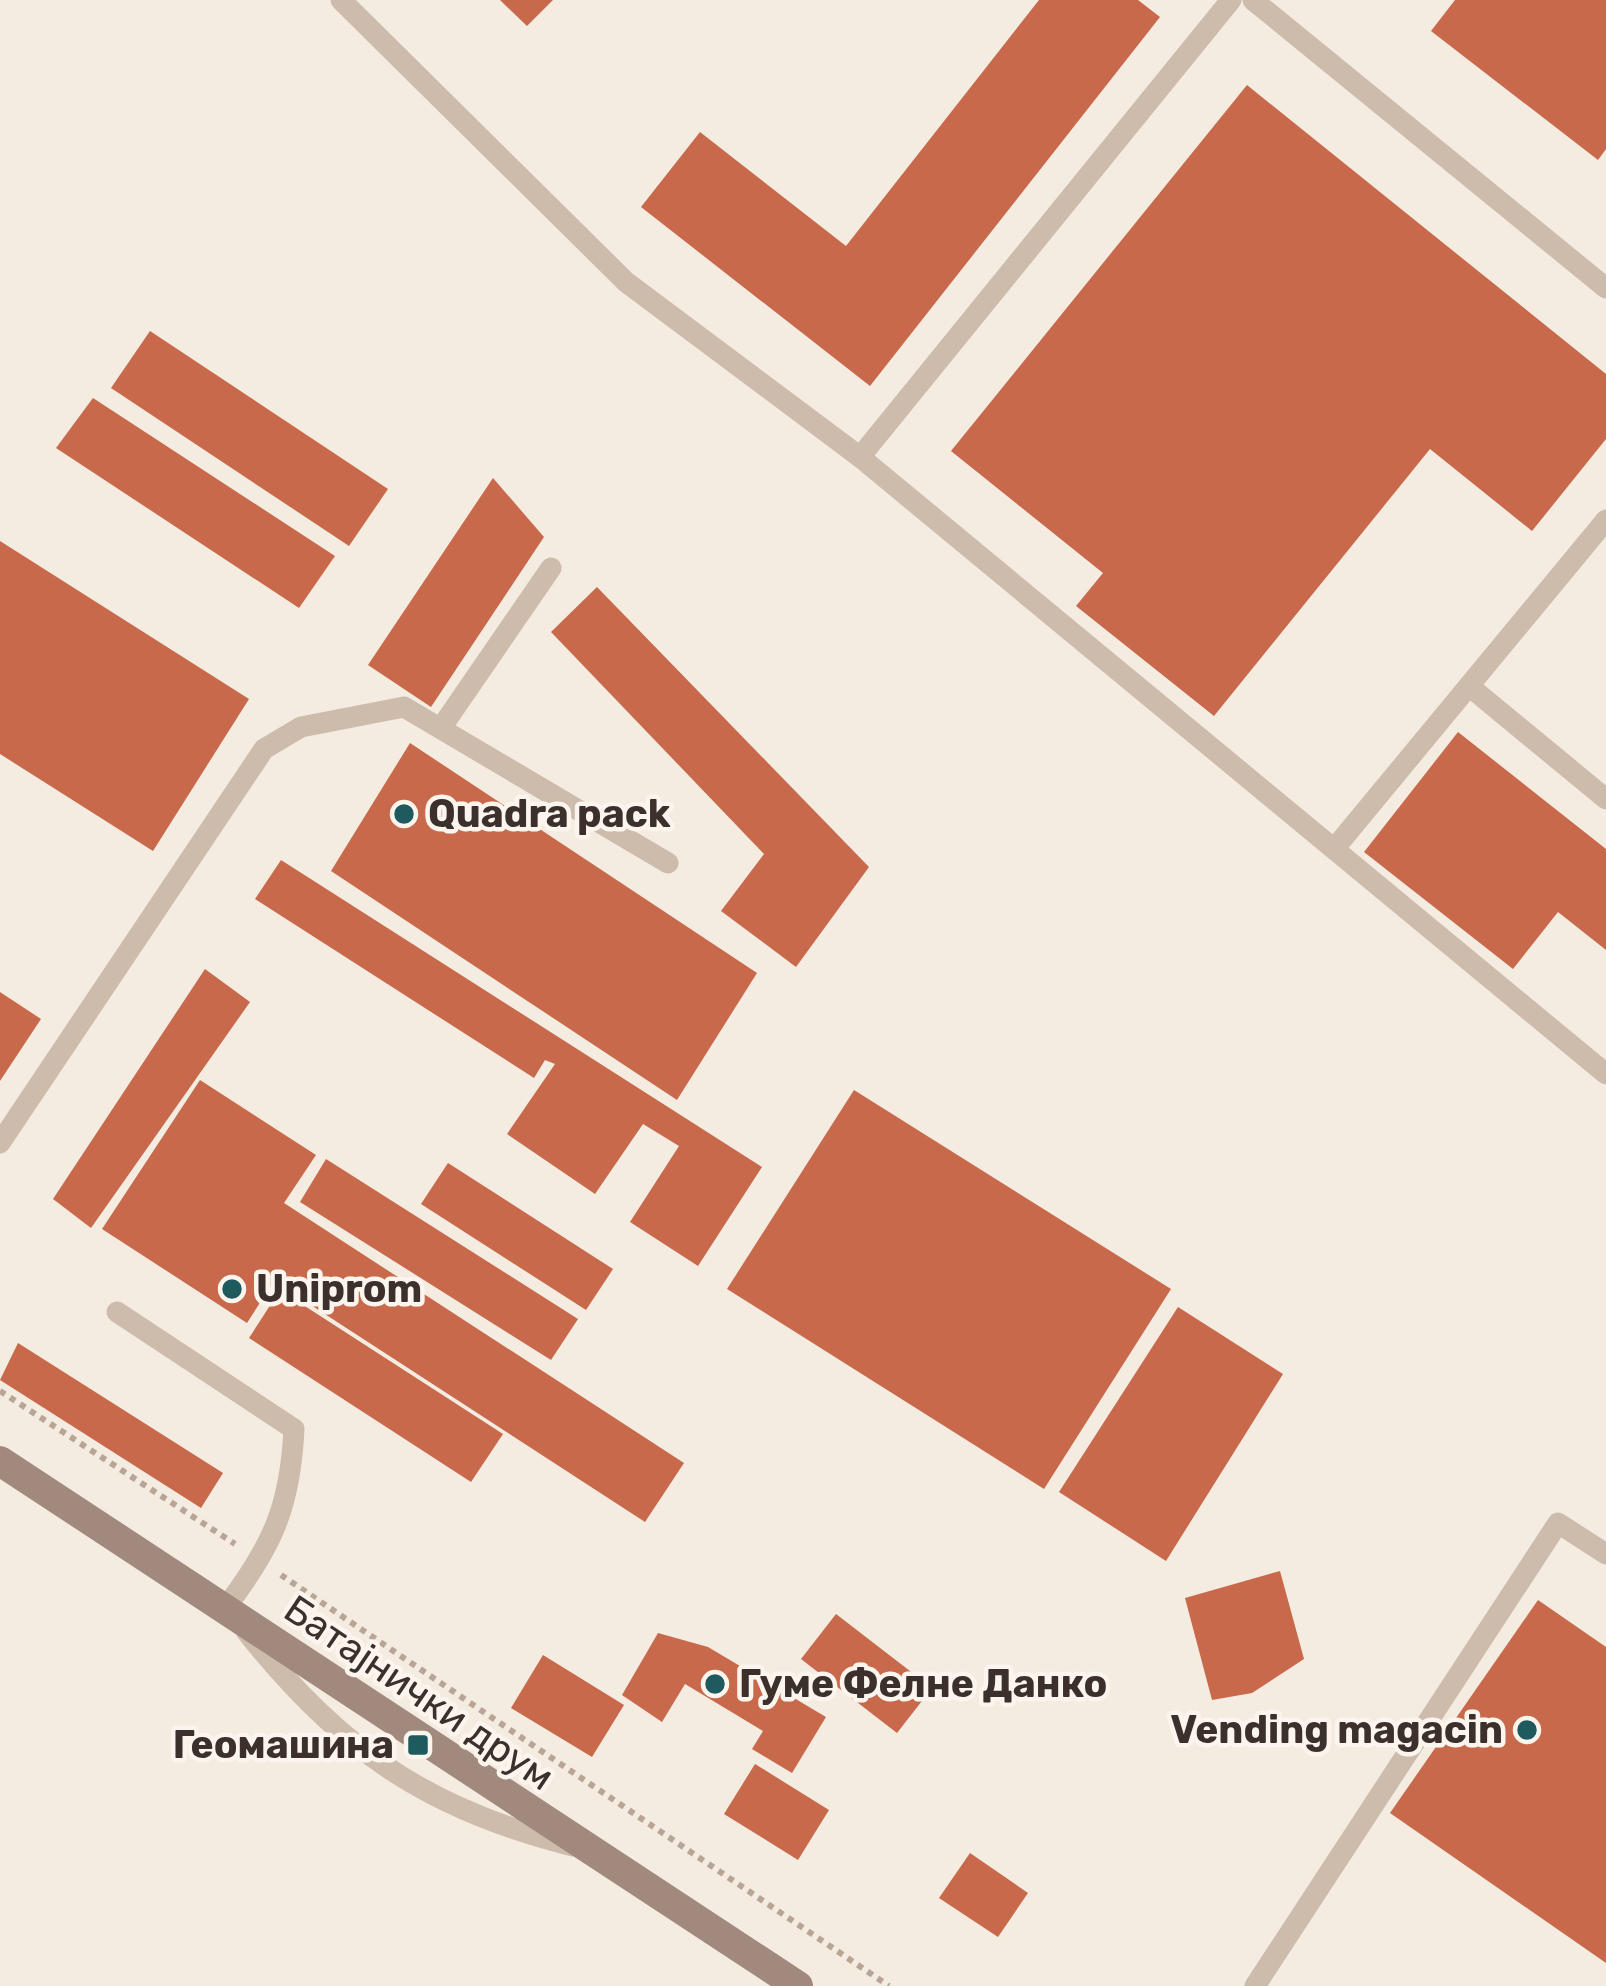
<svg xmlns="http://www.w3.org/2000/svg" width="1606" height="1986" font-family="Rubik,sans-serif">
<rect width="100%" height="100%" fill="#f4ebe1"/>
<!-- building -->
<g fill="#c8694b">
<path d="M500,0H553L527,26Z"/>
<path d="M1039,0H1138L1160,17L870,386L641,207L700,132L846,246Z"/>
<path d="M1455,0H1606V149L1598,160L1431,31Z"/>
<path d="M1247,85L1606,374V439L1532,531L1430,449L1214,716L1076,606L1103,573L951,451Z"/>
<path d="M150,331L388,489L349,546L111,388Z"/>
<path d="M93,398L335,556L299,608L56,448Z"/>
<path d="M493,478L544,537L431,707L368,665Z"/>
<path d="M0,541L249,699L153,851L0,754Z"/>
<path d="M597,587L869,867L796,967L721,911L764,854L551,632Z"/>
<path d="M1458,732L1606,849V950L1558,912L1513,969L1364,852Z"/>
<path d="M410,743L757,973L677,1100L331,871Z"/>
<path d="M281,860L762,1167L698,1266L630,1222L679,1146L643,1124L595,1194L507,1134L555,1064L545,1060L534,1078L255,899Z"/>
<path d="M205,969L250,1002L91,1228L53,1199Z"/>
<path d="M0,992L41,1019L0,1081Z"/>
<path d="M200,1080L316,1155L284,1203L684,1463L645,1522L274,1281L247,1323L102,1229Z"/>
<path d="M854,1090L1171,1289L1044,1489L727,1289Z"/>
<path d="M326,1159L578,1319L551,1360L300,1202Z"/>
<path d="M448,1163L613,1269L586,1310L421,1204Z"/>
<path d="M280,1290L503,1434L471,1482L249,1338Z"/>
<path d="M1178,1307L1283,1374L1166,1561L1059,1492Z"/>
<path d="M18,1343L223,1473L201,1508L0,1380Z"/>
<path d="M1280,1571L1304,1659L1252,1693L1212,1700L1185,1598Z"/>
<path d="M1538,1600L1606,1647V1963L1390,1813Z"/>
<path d="M836,1614L932,1688L897,1733L801,1659Z"/>
<path d="M658,1633L708,1647L826,1717L792,1773L752,1749L763,1731L685,1684L662,1722L622,1695Z"/>
<path d="M543,1655L624,1705L592,1757L511,1708Z"/>
<path d="M755,1764L829,1810L798,1860L724,1814Z"/>
<path d="M970,1853L1028,1893L998,1937L939,1898Z"/>
</g>
<g fill="none" stroke-linecap="round" stroke-linejoin="round">
<!-- path -->
<g stroke="#b9a596" stroke-width="6" stroke-dasharray="6 6" stroke-linecap="butt">
<path d="M0,1391L235,1544"/>
<path d="M281,1575L889,1986"/>
</g>
<!-- lane -->
<g stroke="#cdbbac" stroke-width="21">
<path d="M341,0L626,282L860,457L1606,1074"/>
<path d="M1253,0L1606,288"/>
<path d="M860,457L1231,0"/>
<path d="M1469,686L1606,799"/>
<path d="M441,728L551,568"/>
<path d="M1334,849L1606,520"/>
<path d="M0,1143L264,749L301,727L404,707L668,863"/>
<path d="M117,1312L294,1429C290,1510 272,1545 224,1610"/>
<path d="M246,1631C339,1749 428,1810 573,1846"/>
<path d="M1255,1986L1558,1523L1606,1554"/>
</g>
<!-- secondary -->
<path stroke="#a18a7d" stroke-width="30" d="M0,1461L798,1986"/>
</g>
<!-- markers -->
<g fill="#1f5a5e" stroke="#fbf5ee" stroke-width="4.5">
<circle cx="404" cy="814" r="12"/>
<circle cx="232" cy="1289" r="12"/>
<circle cx="715" cy="1684" r="12"/>
<circle cx="1527" cy="1730" r="12"/>
<rect x="406" y="1733" width="24" height="24" rx="6"/>
</g>
<g text-anchor="middle" dominant-baseline="central" stroke-width="9" stroke-linejoin="round" paint-order="stroke">
<!-- poi labels -->
<g font-size="39" font-weight="bold" fill="#3b302b" stroke="#fbf5ee" text-anchor="start">
<text x="428" y="814">Quadra pack</text>
<text x="256" y="1289">Uniprom</text>
<text x="739" y="1684">Гуме Фелне Данко</text>
<text x="1503" y="1730" text-anchor="end">Vending magacin</text>
<text x="394" y="1745" text-anchor="end">Геомашина</text>
</g>
<!-- street labels -->
<g font-size="39" fill="#3b302b" stroke="#fbf5ee">
<text transform="translate(419 1693) rotate(34)">Батајнички друм</text>
</g>
</g>
</svg>
